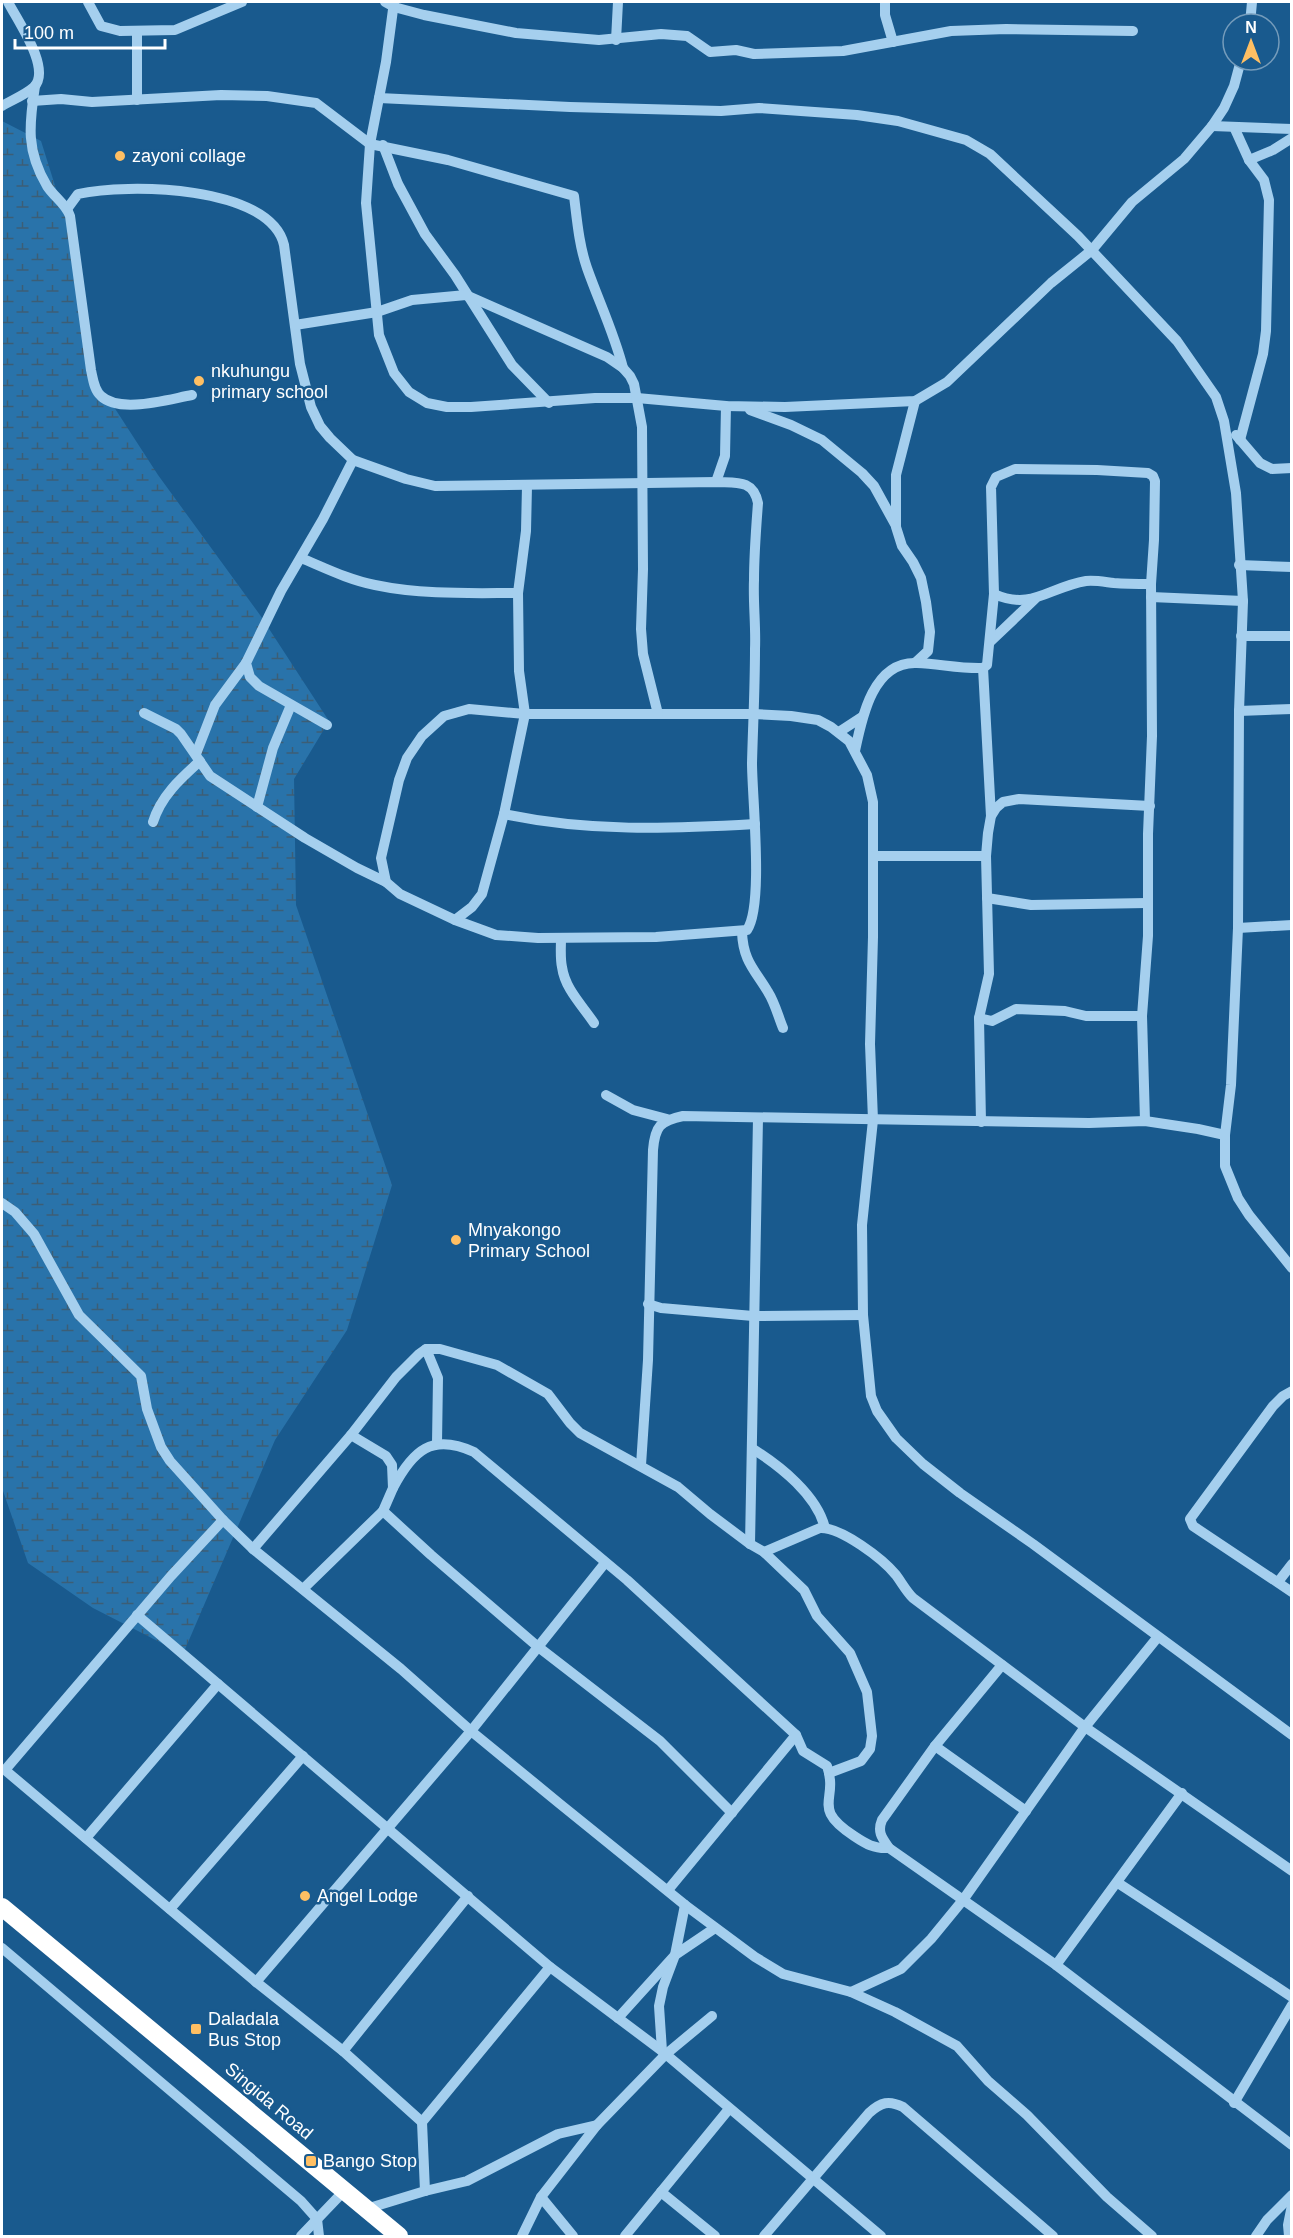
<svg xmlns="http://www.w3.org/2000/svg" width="1293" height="2238" font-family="Helvetica,sans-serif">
<defs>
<pattern id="wetland-marsh" width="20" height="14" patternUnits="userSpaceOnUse" patternTransform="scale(1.5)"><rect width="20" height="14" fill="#2973aa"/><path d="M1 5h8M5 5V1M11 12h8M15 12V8" fill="none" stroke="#3c5e76"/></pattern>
</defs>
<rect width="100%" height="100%" fill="#195a8e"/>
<!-- wetland -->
<path fill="url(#wetland-marsh)" d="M2,121L41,141L78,259L90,370L158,475L260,615L329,721L294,779L296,905L392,1185L347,1330L275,1440L183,1654L93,1608L28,1563L2,1488Z"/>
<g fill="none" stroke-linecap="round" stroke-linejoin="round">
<!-- minor -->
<g stroke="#a5cfee" stroke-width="10">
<path d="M88,2L101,26L120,31L175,30L242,2"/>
<path d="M385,2L394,7L424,15L516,33L599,40L661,34L687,36L710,52L736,50L754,54L843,51L951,31L1006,29L1133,31"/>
<path d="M394,2L386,62L370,144L366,203L379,335L394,373L409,392L427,403L447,407H471L595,398H637L726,406L785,407L915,401L947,382L1051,283L1092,250L1132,202L1184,159L1212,126L1224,108L1234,86L1241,60"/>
<path d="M885,2V15L893,42"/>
<path d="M1250,24L1252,2"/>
<path d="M616,40L618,2"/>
<path d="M35,86C29,125 26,151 47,186C54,197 66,204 70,216L91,370C93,379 94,390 101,396C120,414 169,399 192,395"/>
<path d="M379,98L570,107L721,111L759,108L857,115L898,121L966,140L990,154L1078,236L1177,341L1216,397L1224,421L1236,493L1243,601L1239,711L1238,928L1231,1085L1225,1135V1166L1238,1198L1249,1215L1292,1268"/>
<path d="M137,100V31"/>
<path d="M32,101L61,99L92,102L221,95L267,96L316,103L370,144L448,160L574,196C577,220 579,245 587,268C599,302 614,333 623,368"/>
<path d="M2,106C12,100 25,95 34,87C52,69 17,20 8,2"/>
<path d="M1212,126L1292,129"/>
<path d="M1234,127L1249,160L1264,180L1269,200L1266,331L1263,354L1240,440"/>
<path d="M383,145L398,184L425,234L455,275L512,365L549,403"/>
<path d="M1249,160L1273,150L1292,138"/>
<path d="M67,209L78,194C126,183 270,185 284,245L300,364L311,407L320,426L330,438L353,460L406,479L435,486L716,482C736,483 753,479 758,503C756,529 754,555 754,580C753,603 756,626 755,649C755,687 753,725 752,763C752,797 764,906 747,930L656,937L538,938L496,935L455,920L400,894L386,882L381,858L399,780L407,758L422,736L444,716L469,709L525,714H754L791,716L818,720L831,727L849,741L867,775L873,802V937L870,1044L873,1120L862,1225L863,1315L871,1396L877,1411L896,1438L923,1464L960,1493L1033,1544L1292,1735"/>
<path d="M295,325L377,312L412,300L466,295L607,357L623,368L630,376L634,384L642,427L643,569L641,629L643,654L658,714"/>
<path d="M750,410L791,425L822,440L862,473L874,486L895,524"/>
<path d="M1236,435L1260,463L1272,469L1292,468"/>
<path d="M716,482L725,456L726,406"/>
<path d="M301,558C325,568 349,580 375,585C422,595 471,593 518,593"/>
<path d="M1239,565L1292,567"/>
<path d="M994,594C1032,611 1049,587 1086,581C1095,580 1105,582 1114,583C1126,584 1138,584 1151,584"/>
<path d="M1151,597L1243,601"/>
<path d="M1241,636H1292"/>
<path d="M990,642L1035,599"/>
<path d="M915,663L928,651L930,632L926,602L921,578L913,562L902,546L896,527V475L915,401"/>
<path d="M983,668L991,816"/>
<path d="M1239,711L1292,709"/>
<path d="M144,713L176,729L181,734L210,776L305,838L357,868L386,882"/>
<path d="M327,725L259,686L250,677L246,663L281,591L323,519L353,460"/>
<path d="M839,732L862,717"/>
<path d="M855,751C862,717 873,661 917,663C940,664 961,669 983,668L987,665L994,594L991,487L996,477L1015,469L1097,470L1148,473L1153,476L1155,481L1154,540L1151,584L1152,736L1148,834V936L1142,1016L1145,1121"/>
<path d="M196,754L215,705L246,663"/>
<path d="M257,807L273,748L291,705"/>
<path d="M504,814C588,832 669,829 755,824"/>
<path d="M153,822C161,796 180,779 200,761"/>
<path d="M874,856H986"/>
<path d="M987,898L1031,905L1147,903"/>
<path d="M455,920L472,907L482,894L504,814L525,714L519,671L518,593L526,531L527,486"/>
<path d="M1238,928L1292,925"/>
<path d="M742,932C743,961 755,970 768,992C775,1003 778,1016 783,1028"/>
<path d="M561,938C561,947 560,958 562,967C565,989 582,1005 594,1023"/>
<path d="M979,1018L992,1021L1016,1009L1065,1011L1086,1016H1142"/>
<path d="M606,1095L633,1110L667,1119"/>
<path d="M981,1122L979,1018L989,974L986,856L988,833L991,816L996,808L1003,802L1019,799L1150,806"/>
<path d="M2,1203L15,1212L34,1234L79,1315L141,1376L147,1409L161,1447L170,1461L223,1520L253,1549L401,1669L471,1731L560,1804L685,1905L755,1957L783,1974L851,1992L901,1969L931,1939L963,1900L1085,1727L1157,1638"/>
<path d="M648,1304L661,1308L753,1316L863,1315"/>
<path d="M426,1349L438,1378L437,1443"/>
<path d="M1292,1391L1283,1396L1273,1406L1190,1519L1193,1526L1292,1592"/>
<path d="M753,1449C780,1466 817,1495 825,1528"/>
<path d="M641,1465L648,1360L653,1150C655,1126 660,1121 683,1116L1089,1123L1145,1121L1198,1129L1225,1135"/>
<path d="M393,1488C413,1450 432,1433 474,1452L627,1580L796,1735L803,1751L827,1766C839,1801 810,1807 854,1836C866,1844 874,1849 889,1848"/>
<path d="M383,1511L431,1555L537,1646L660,1741L732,1813"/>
<path d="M223,1520L171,1576L5,1770L256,1982L343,2051L422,2122"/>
<path d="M750,1544L758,1118"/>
<path d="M253,1549L351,1435L396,1377L419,1354L426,1349H440L497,1365L548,1394L570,1423L580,1433L678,1487L710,1514L750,1544L764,1552L804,1590L817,1616L850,1653L867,1692L872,1736L870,1749L861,1761L829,1773"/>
<path d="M764,1552L820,1528C841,1527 883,1559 896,1575C902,1583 906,1591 913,1598L1085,1727L1292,1871"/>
<path d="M1278,1582L1292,1564"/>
<path d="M303,1589L383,1511L393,1488L392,1465L386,1456L351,1435"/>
<path d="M137,1615L550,1967L662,2051L881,2236"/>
<path d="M1002,1665L935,1746L882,1820C877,1832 882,1838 889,1848L1056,1965L1292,2145"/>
<path d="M935,1746L1026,1811"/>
<path d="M86,1838L218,1684"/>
<path d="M1118,1883L1292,1997"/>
<path d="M668,1890L796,1735"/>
<path d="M170,1909L303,1756"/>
<path d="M2,1948L301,2201L317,2219L319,2236"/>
<path d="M1056,1965L1182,1793"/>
<path d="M256,1982L471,1731L605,1563"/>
<path d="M851,1992L895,2012L957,2046L988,2081L1027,2115L1107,2197L1152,2236"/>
<path d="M618,2018L675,1955L715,1928"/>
<path d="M343,2051L468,1896"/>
<path d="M662,2051L659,2006L663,1987L675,1955L685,1905"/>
<path d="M1234,2103L1292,2005"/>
<path d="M425,2191L422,2122L550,1967"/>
<path d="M661,2192L715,2236"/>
<path d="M541,2197L573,2236"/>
<path d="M366,2209L425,2191L467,2181L558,2134L597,2125L665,2055L712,2016"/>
<path d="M301,2236L344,2191"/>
<path d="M522,2236L541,2197L597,2125"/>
<path d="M625,2236L729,2109"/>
<path d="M764,2236L869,2113C881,2102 889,2100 903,2107L1053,2236"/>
<path d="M1256,2236L1267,2220L1292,2195"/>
<path d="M1289,2236L1288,2225L1292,2205"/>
</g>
<!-- highway -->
<path stroke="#fff" stroke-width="18" d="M2,1907L399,2236"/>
</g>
<!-- markers -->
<g fill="#ffbf63" stroke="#195a8e" stroke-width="2">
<circle cx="120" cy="156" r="6"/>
<circle cx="199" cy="381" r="6"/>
<circle cx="456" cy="1240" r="6"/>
<circle cx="305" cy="1896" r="6"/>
<rect x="190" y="2023" width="12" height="12" rx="3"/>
<rect x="305" y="2155" width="12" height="12" rx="3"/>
</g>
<g text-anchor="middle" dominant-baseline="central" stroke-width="5" stroke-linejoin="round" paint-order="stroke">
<!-- poi labels -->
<g font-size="18" fill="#fff" stroke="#195a8e" text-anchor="start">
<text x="132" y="156">zayoni collage</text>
<text x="211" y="371">nkuhungu<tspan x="211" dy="21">primary school</tspan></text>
<text x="468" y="1230">Mnyakongo<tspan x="468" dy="21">Primary School</tspan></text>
<text x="317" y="1896">Angel Lodge</text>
<text x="208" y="2019">Daladala<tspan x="208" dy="21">Bus Stop</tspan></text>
<text x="323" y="2161">Bango Stop</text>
</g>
<!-- street labels -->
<g font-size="18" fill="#fff" stroke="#195a8e">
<text transform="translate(269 2101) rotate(40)">Singida Road</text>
</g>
</g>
<!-- border -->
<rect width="1293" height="2238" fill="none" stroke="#ffffff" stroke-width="6"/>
<!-- north arrow -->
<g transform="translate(1251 42)"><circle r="28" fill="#195a8e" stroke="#759cbb" stroke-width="1.5"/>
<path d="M0-4.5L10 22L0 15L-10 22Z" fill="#ffbf63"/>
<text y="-9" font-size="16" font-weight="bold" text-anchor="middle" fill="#ffffff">N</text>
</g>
<!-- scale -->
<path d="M15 39v9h150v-9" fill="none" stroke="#ffffff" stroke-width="3"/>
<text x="24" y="39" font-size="18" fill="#ffffff" stroke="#195a8e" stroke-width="4.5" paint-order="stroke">100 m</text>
</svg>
